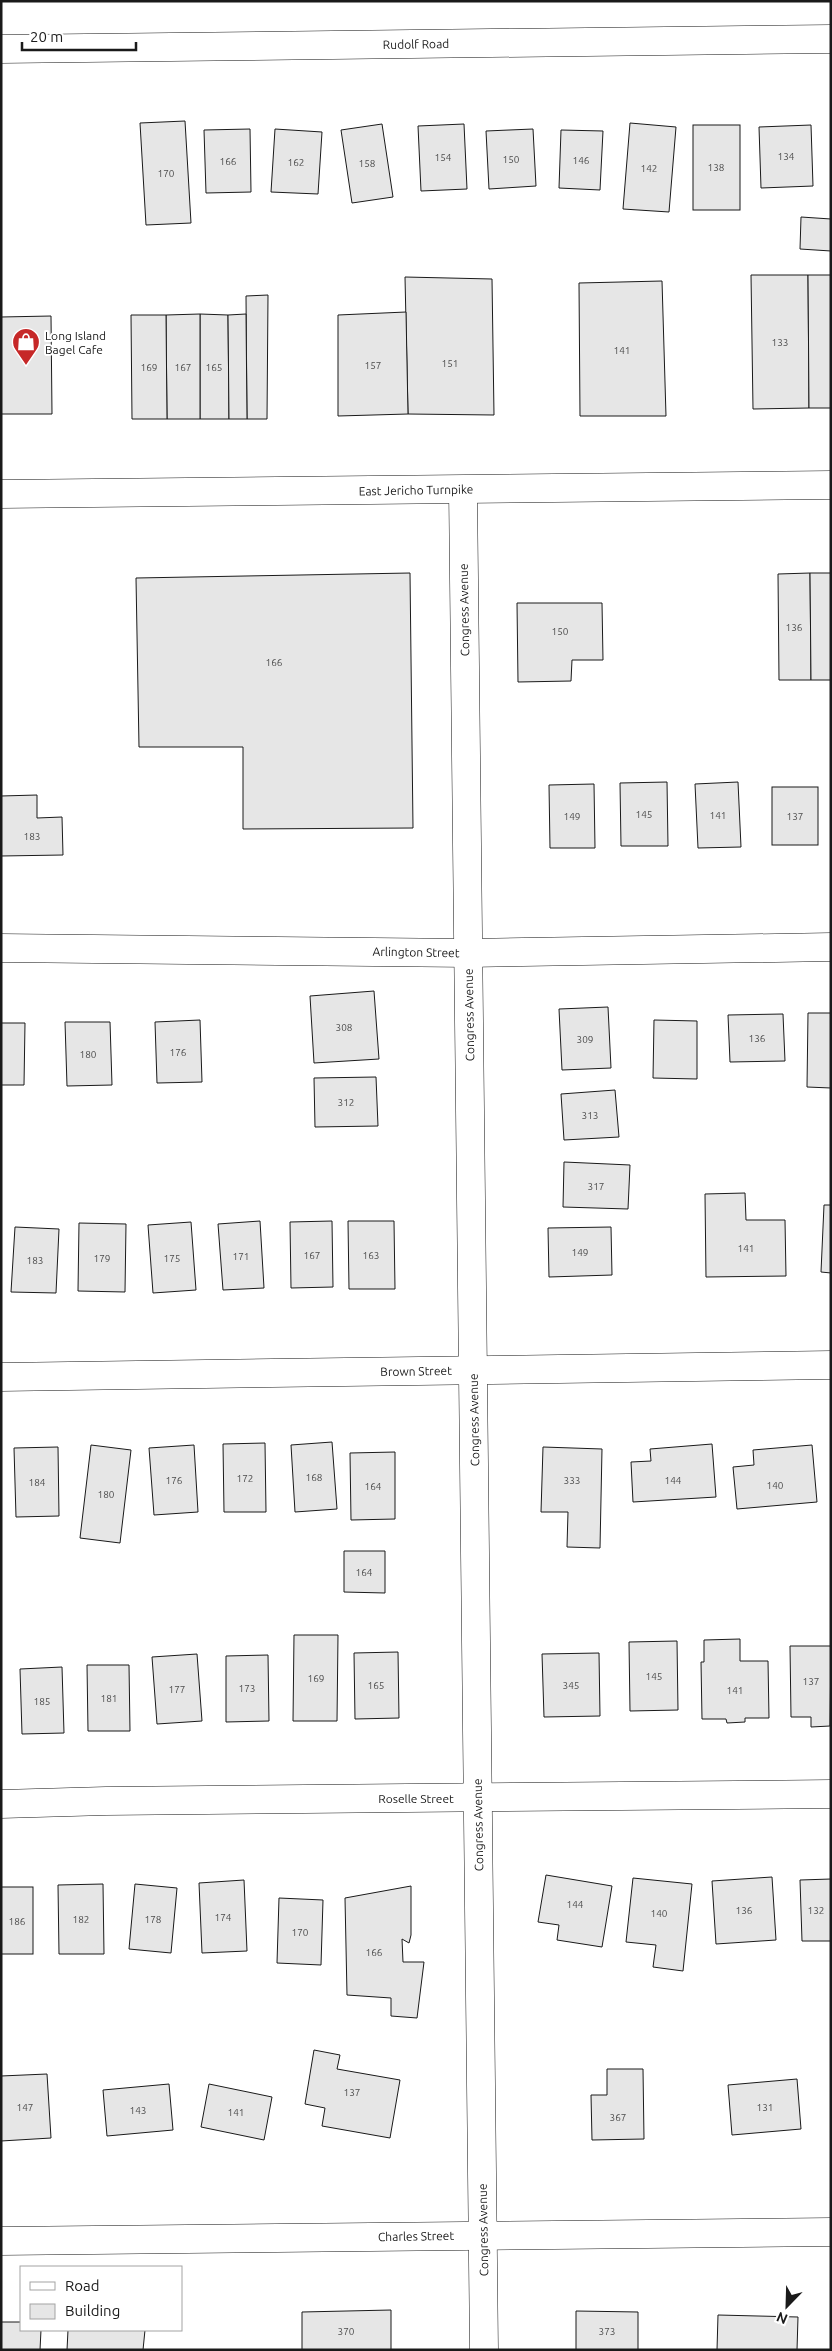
<svg xmlns="http://www.w3.org/2000/svg" width="832" height="2351" font-family="Ubuntu,sans-serif">
<rect width="100%" height="100%" fill="#fff"/>
<!-- building -->
<g fill="#e6e6e6" stroke="#1a1a1a">
<path d="M185,121L191,223L146,225L140,123Z"/>
<path d="M630,123L676,127L669,212L623,209Z"/>
<path d="M382,124L393,197L352,203L341,130Z"/>
<path d="M464,124L467,189L421,191L418,126Z"/>
<rect x="693" y="125" width="47" height="85"/>
<path d="M811,125L813,186L761,188L759,127Z"/>
<path d="M250,129L251,192L206,193L204,130Z"/>
<path d="M275,129L322,132L318,194L271,192Z"/>
<path d="M533,129L536,186L489,189L486,131Z"/>
<path d="M561,130L603,131L600,190L559,188Z"/>
<path d="M801,217L831,219V251L800,249Z"/>
<path d="M751,275H808L809,408L753,409Z"/>
<path d="M808,275H831V408H809Z"/>
<path d="M405,277L492,279L494,415L408,414Z"/>
<path d="M662,281L666,416H580L579,283Z"/>
<path d="M268,295L267,419H247L246,296Z"/>
<path d="M406,312L408,414L338,416V315Z"/>
<path d="M200,314L228,315L229,419H200Z"/>
<path d="M200,314V419H167L166,315Z"/>
<path d="M246,314L247,419H229L228,315Z"/>
<path d="M131,315H166L167,419H132Z"/>
<path d="M51,316L52,414H1V317Z"/>
<path d="M410,573L413,828L243,829V747H139L136,578Z"/>
<path d="M810,573L811,680H779L778,574Z"/>
<path d="M810,573H831V680H811Z"/>
<path d="M517,603H602L603,660H572L571,681L518,682Z"/>
<path d="M667,782L668,846H621L620,783Z"/>
<path d="M738,782L741,847L698,848L695,784Z"/>
<path d="M594,784L595,848H550L549,785Z"/>
<rect x="772" y="787" width="46" height="58"/>
<path d="M37,795V818L62,817L63,855L1,856V796Z"/>
<path d="M374,991L379,1059L314,1063L310,996Z"/>
<path d="M608,1007L611,1068L562,1070L559,1009Z"/>
<path d="M808,1013H831V1088L807,1087Z"/>
<path d="M783,1014L785,1061L730,1062L728,1015Z"/>
<path d="M200,1020L202,1082L157,1083L155,1022Z"/>
<path d="M654,1020L697,1021V1079L653,1078Z"/>
<path d="M65,1022H110L112,1085L67,1086Z"/>
<path d="M1,1023H25L24,1085H1Z"/>
<path d="M376,1077L378,1126L315,1127L314,1078Z"/>
<path d="M615,1090L619,1137L564,1140L561,1094Z"/>
<path d="M564,1162L630,1165L628,1209L563,1207Z"/>
<path d="M745,1193L746,1220H785L786,1276L706,1277L705,1194Z"/>
<path d="M824,1205H831V1273L821,1272Z"/>
<path d="M260,1221L264,1288L223,1290L218,1224Z"/>
<path d="M332,1221L333,1287L291,1288L290,1222Z"/>
<path d="M348,1221H394L395,1289H349Z"/>
<path d="M191,1222L196,1290L153,1293L148,1225Z"/>
<path d="M79,1223L126,1224L125,1292L78,1291Z"/>
<path d="M15,1227L59,1229L56,1293L11,1292Z"/>
<path d="M611,1227L612,1275L549,1277L548,1228Z"/>
<path d="M332,1442L337,1509L295,1512L291,1445Z"/>
<path d="M265,1443L266,1512H224L223,1444Z"/>
<path d="M712,1444L716,1497L633,1502L631,1462L651,1461L650,1449Z"/>
<path d="M91,1445L131,1450L120,1543L80,1538Z"/>
<path d="M194,1445L198,1512L154,1515L149,1448Z"/>
<path d="M812,1445L817,1502L737,1509L733,1467L754,1465L753,1450Z"/>
<path d="M58,1447L59,1516L16,1517L14,1448Z"/>
<path d="M543,1447L602,1449L600,1548L567,1547L568,1512H541Z"/>
<path d="M395,1452V1519L351,1520L350,1453Z"/>
<path d="M344,1551H385V1593L344,1592Z"/>
<path d="M294,1635H338L337,1721H293Z"/>
<path d="M740,1639V1661H768L769,1718H745V1722L727,1723L726,1719H702L701,1662H704V1640Z"/>
<path d="M677,1641L678,1710L630,1711L629,1642Z"/>
<path d="M790,1646H831L830,1726L811,1727V1717H791Z"/>
<path d="M398,1652L399,1718L355,1719L354,1653Z"/>
<path d="M599,1653L600,1716L544,1717L542,1654Z"/>
<path d="M197,1654L202,1721L157,1724L152,1657Z"/>
<path d="M268,1655L269,1721L226,1722V1656Z"/>
<path d="M87,1665H129L130,1731H88Z"/>
<path d="M62,1667L64,1733L22,1734L20,1669Z"/>
<path d="M546,1875L612,1886L602,1947L557,1940L559,1925L538,1922Z"/>
<path d="M772,1877L776,1940L716,1944L712,1881Z"/>
<path d="M633,1878L692,1884L683,1971L653,1967L656,1945L626,1942Z"/>
<path d="M831,1879V1941H802L800,1880Z"/>
<path d="M244,1880L247,1951L202,1953L199,1883Z"/>
<path d="M103,1884L104,1954H59L58,1885Z"/>
<path d="M135,1884L177,1888L171,1953L129,1949Z"/>
<path d="M411,1886V1935L409,1943L402,1939L403,1962H424L417,2018L391,2016V1998L347,1995L345,1898Z"/>
<rect x="1" y="1887" width="32" height="67"/>
<path d="M279,1898L323,1900L321,1965L277,1963Z"/>
<path d="M314,2050L340,2055L337,2069L400,2080L390,2138L322,2126L325,2108L305,2104Z"/>
<path d="M607,2069H643L644,2139L592,2140L591,2095H607Z"/>
<path d="M47,2074L51,2138L1,2141V2076Z"/>
<path d="M797,2079L801,2129L732,2135L728,2085Z"/>
<path d="M169,2084L173,2130L107,2136L103,2090Z"/>
<path d="M209,2084L272,2097L264,2140L201,2127Z"/>
<path d="M391,2310V2350H302V2312Z"/>
<path d="M576,2311L638,2312V2350H576Z"/>
<path d="M718,2315L798,2317L797,2350H717Z"/>
<path d="M1,2322H21V2330H41L40,2350H1Z"/>
<path d="M68,2330H145L143,2350H67Z"/>
</g>
<g fill="none" stroke-linecap="round" stroke-linejoin="round">
<defs>
<g id="street">
<path d="M1,49L831,39"/>
<path d="M463,490L484,2350"/>
<path d="M1,948L468,953L831,947"/>
<path d="M1,1377L831,1365"/>
<path d="M1,1804L106,1801L831,1794"/>
<path d="M1,2241L831,2232"/>
</g>
<path id="primary" d="M1,494L831,485"/>
</defs>
<!-- street casing -->
<use href="#street" stroke="#1a1a1a" stroke-width="29"/>
<!-- primary casing -->
<use href="#primary" stroke="#1a1a1a" stroke-width="29"/>
<!-- street -->
<use href="#street" stroke="#fff" stroke-width="28"/>
<!-- primary -->
<use href="#primary" stroke="#fff" stroke-width="28"/>
</g>
<!-- icons -->
<defs>
<symbol id="shop-pin" viewBox="-11 -11 22 30"><path d="M0 17L-7.5 6A9.5 9.5 0 1 1 7.5 6Z" fill="#c62828" stroke="#fff"/><path d="M-5-2.5h2.3a2.7 3.5 0 0 1 5.4 0H5L5.5 6h-11ZM-1.5-2.5h3a1.5 2.3 0 0 0-3 0Z" fill="#fff"/></symbol>
</defs>
<g fill-rule="evenodd">
<use href="#shop-pin" x="10" y="326" width="32" height="43"/>
</g>
<g text-anchor="middle" dominant-baseline="central" stroke-width="4" stroke-linejoin="round" paint-order="stroke">
<!-- number labels -->
<g font-size="10" fill="#4d4d4d">
<text x="786" y="156">134</text>
<text x="443" y="157">154</text>
<text x="511" y="159">150</text>
<text x="581" y="160">146</text>
<text x="228" y="161">166</text>
<text x="296" y="162">162</text>
<text x="367" y="163">158</text>
<text x="716" y="167">138</text>
<text x="649" y="168">142</text>
<text x="166" y="173">170</text>
<text x="780" y="342">133</text>
<text x="622" y="350">141</text>
<text x="450" y="363">151</text>
<text x="373" y="365">157</text>
<text x="149" y="367">169</text>
<text x="183" y="367">167</text>
<text x="214" y="367">165</text>
<text x="794" y="627">136</text>
<text x="560" y="631">150</text>
<text x="274" y="662">166</text>
<text x="644" y="814">145</text>
<text x="718" y="815">141</text>
<text x="572" y="816">149</text>
<text x="795" y="816">137</text>
<text x="32" y="836">183</text>
<text x="344" y="1027">308</text>
<text x="757" y="1038">136</text>
<text x="585" y="1039">309</text>
<text x="178" y="1052">176</text>
<text x="88" y="1054">180</text>
<text x="346" y="1102">312</text>
<text x="590" y="1115">313</text>
<text x="596" y="1186">317</text>
<text x="746" y="1248">141</text>
<text x="580" y="1252">149</text>
<text x="312" y="1255">167</text>
<text x="371" y="1255">163</text>
<text x="241" y="1256">171</text>
<text x="102" y="1258">179</text>
<text x="172" y="1258">175</text>
<text x="35" y="1260">183</text>
<text x="314" y="1477">168</text>
<text x="245" y="1478">172</text>
<text x="174" y="1480">176</text>
<text x="572" y="1480">333</text>
<text x="673" y="1480">144</text>
<text x="37" y="1482">184</text>
<text x="775" y="1485">140</text>
<text x="373" y="1486">164</text>
<text x="106" y="1494">180</text>
<text x="364" y="1572">164</text>
<text x="654" y="1676">145</text>
<text x="316" y="1678">169</text>
<text x="811" y="1681">137</text>
<text x="376" y="1685">165</text>
<text x="571" y="1685">345</text>
<text x="247" y="1688">173</text>
<text x="177" y="1689">177</text>
<text x="735" y="1690">141</text>
<text x="109" y="1698">181</text>
<text x="42" y="1701">185</text>
<text x="575" y="1904">144</text>
<text x="744" y="1910">136</text>
<text x="816" y="1910">132</text>
<text x="659" y="1913">140</text>
<text x="223" y="1917">174</text>
<text x="81" y="1919">182</text>
<text x="153" y="1919">178</text>
<text x="17" y="1921">186</text>
<text x="300" y="1932">170</text>
<text x="374" y="1952">166</text>
<text x="352" y="2092">137</text>
<text x="25" y="2107">147</text>
<text x="765" y="2107">131</text>
<text x="138" y="2110">143</text>
<text x="236" y="2112">141</text>
<text x="618" y="2117">367</text>
<text x="346" y="2331">370</text>
<text x="607" y="2331">373</text>
</g>
<!-- street labels -->
<g font-size="12" fill="#1a1a1a" stroke="#fff">
<text transform="translate(416 44) rotate(-1)">Rudolf Road</text>
<text transform="translate(416 490) rotate(-1)">East Jericho Turnpike</text>
<text transform="translate(464 610) rotate(-91)">Congress Avenue</text>
<text transform="translate(416 952) rotate(1)">Arlington Street</text>
<text transform="translate(469 1015) rotate(-91)">Congress Avenue</text>
<text transform="translate(416 1371) rotate(-1)">Brown Street</text>
<text transform="translate(474 1420) rotate(-91)">Congress Avenue</text>
<text x="416" y="1798">Roselle Street</text>
<text transform="translate(478 1825) rotate(-91)">Congress Avenue</text>
<text transform="translate(483 2230) rotate(-91)">Congress Avenue</text>
<text transform="translate(416 2236) rotate(-1)">Charles Street</text>
</g>
<!-- poi labels -->
<g font-size="12" fill="#1a1a1a" stroke="#fff" text-anchor="start">
<text x="45" y="335">Long Island<tspan x="45" dy="14">Bagel Cafe</tspan></text>
</g>
</g>
<!-- border -->
<rect width="832" height="2351" fill="none" stroke="#1a1a1a" stroke-width="5"/>
<!-- legend -->
<rect x="20" y="2266" width="162" height="65" fill="#ffffff" stroke="#a3a3a3"/>
<rect x="30" y="2282" width="25" height="8" fill="#ffffff" stroke="#a3a3a3"/>
<text x="65" y="2291" font-size="15" fill="#1a1a1a">Road</text>
<rect x="30" y="2304" width="25" height="15" fill="#e6e6e6" stroke="#a3a3a3"/>
<text x="65" y="2316" font-size="15" fill="#1a1a1a">Building</text>
<!-- north arrow -->
<g transform="translate(787 2306) rotate(203)" stroke="#ffffff" stroke-width="4" paint-order="stroke">
<path d="M0-4L9 19L0 12L-9 19Z" fill="#1a1a1a"/>
<text y="-8" font-size="14" font-weight="bold" text-anchor="middle" fill="#1a1a1a">N</text>
</g>
<!-- scale -->
<path d="M22 42v8h114v-8" fill="none" stroke="#1a1a1a" stroke-width="2.5"/>
<text x="30" y="42" font-size="15" fill="#1a1a1a" stroke="#ffffff" stroke-width="4" paint-order="stroke">20 m</text>
</svg>
